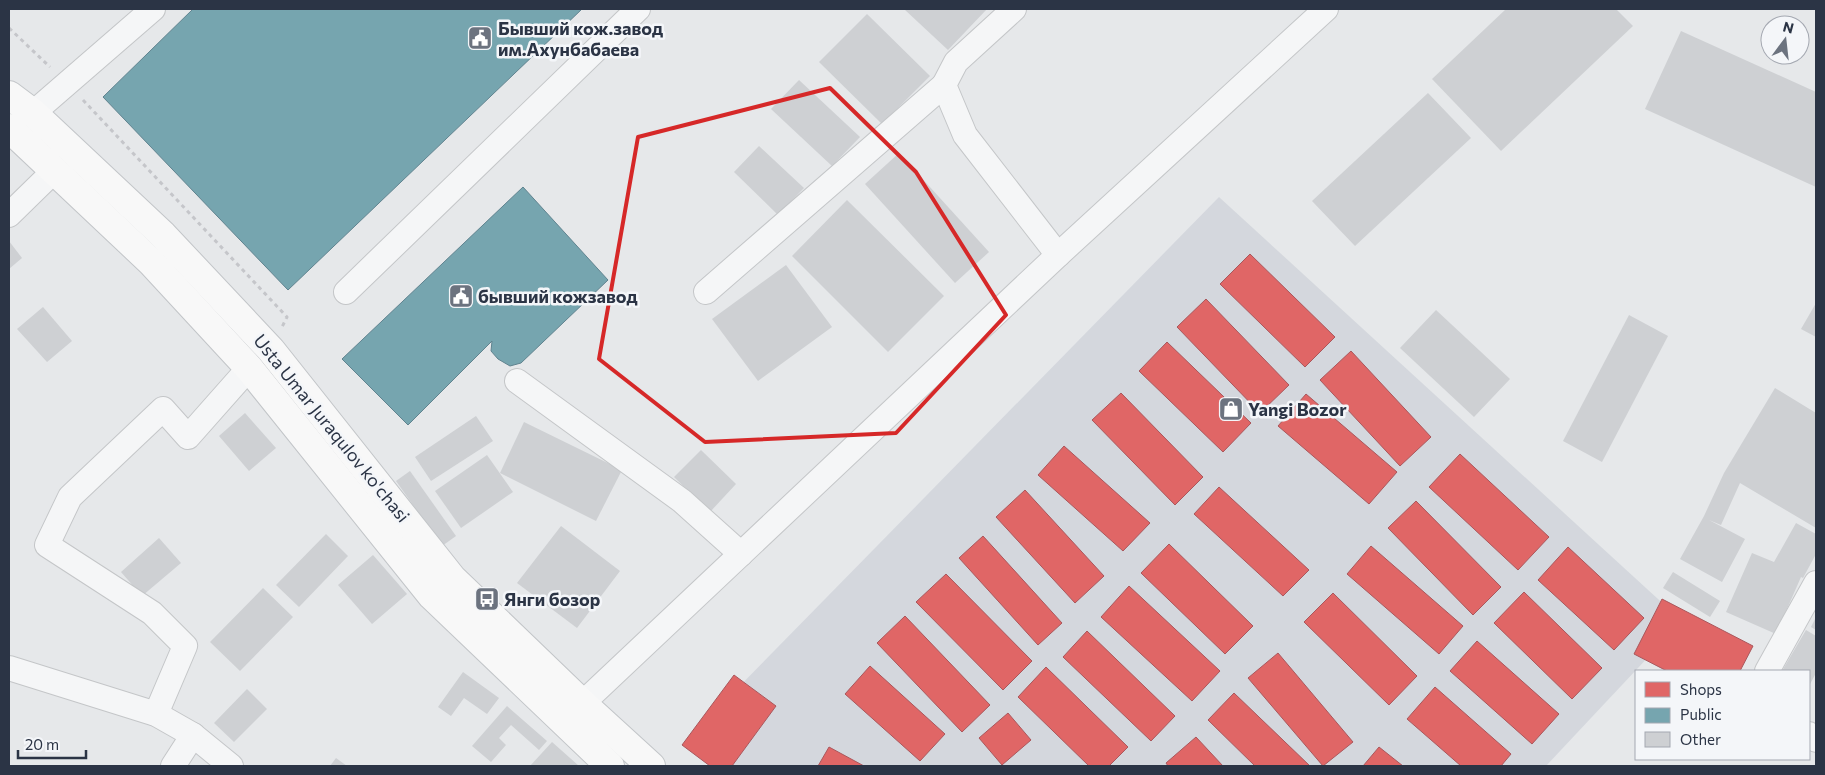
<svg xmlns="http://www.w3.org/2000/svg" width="1825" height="775" font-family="Commissioner,sans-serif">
<rect width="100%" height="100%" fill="#e6e8ea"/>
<!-- built -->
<path fill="#d4d7dd" d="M1219,197L1682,621L1546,766H710L682,745Z"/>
<!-- shops -->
<g fill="#e06666" stroke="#aa575c">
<path d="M1250,254L1335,337L1305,367L1220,284Z"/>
<path d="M1206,299L1289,385L1260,413L1177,327Z"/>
<path d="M1167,342L1251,423L1223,452L1139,371Z"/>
<path d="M1351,351L1431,437L1400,466L1320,380Z"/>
<path d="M1121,393L1203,477L1175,505L1092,420Z"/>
<path d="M1306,394L1397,472L1369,504L1278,426Z"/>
<path d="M1064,446L1150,523L1123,551L1038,475Z"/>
<path d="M1460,454L1549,537L1518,570L1429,487Z"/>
<path d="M1219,487L1309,570L1283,596L1194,514Z"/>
<path d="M1025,490L1104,576L1075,603L996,517Z"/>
<path d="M1416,501L1501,587L1473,615L1388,528Z"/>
<path d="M983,536L1062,623L1038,645L959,558Z"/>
<path d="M1169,544L1253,626L1225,654L1141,573Z"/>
<path d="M1371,546L1463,626L1439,654L1347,574Z"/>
<path d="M1568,547L1644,618L1614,650L1538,580Z"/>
<path d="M946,574L1032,661L1003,690L916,602Z"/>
<path d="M1129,586L1220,671L1192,701L1101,617Z"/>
<path d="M1524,592L1602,668L1572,699L1494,623Z"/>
<path d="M1333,593L1417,676L1389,705L1304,622Z"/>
<path d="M1662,599L1753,646L1740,671H1667L1634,654Z"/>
<path d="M905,616L990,705L962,732L877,643Z"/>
<path d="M1087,631L1175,716L1151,741L1063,657Z"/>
<path d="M1477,641L1559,714L1532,744L1450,671Z"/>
<path d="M1278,653L1353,742L1323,766L1248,678Z"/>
<path d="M870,666L945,734L920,761L845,694Z"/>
<path d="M1046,667L1128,747L1109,766H1089L1018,697Z"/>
<path d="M734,675L776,706L732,766H710L682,745Z"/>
<path d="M1435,687L1511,754L1501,766H1461L1407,719Z"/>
<path d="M1234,693L1310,766H1255L1208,720Z"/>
<path d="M1008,713L1031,740L1002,765L979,738Z"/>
<path d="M1196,737L1223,766H1168L1166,763Z"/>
<path d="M829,747L864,766H818Z"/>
<path d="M1379,747L1403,766H1363Z"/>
</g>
<!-- public -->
<g fill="#76a5af" stroke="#60838f">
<path d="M193,9H582L288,290L103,97Z"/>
<path d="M523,187L608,280L521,363L510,366L498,359L491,351L492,341L408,425L342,359Z"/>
</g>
<!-- building -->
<g fill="#ced0d3">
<path d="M904,9H987L948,50Z"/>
<path d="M1506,9H1616L1633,26L1501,151L1432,79Z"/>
<path d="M867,14L930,76L882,124L819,62Z"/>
<path d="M1681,31L1816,92V187L1645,109Z"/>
<path d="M799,80L860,137L832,166L771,109Z"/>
<path d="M1428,93L1471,138L1355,246L1312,201Z"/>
<path d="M759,146L804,188L778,215L734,172Z"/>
<path d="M899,153L989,252L955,283L865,184Z"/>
<path d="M847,200L944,296L888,352L792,256Z"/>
<path d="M9,241L22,258L9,269Z"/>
<path d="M786,265L832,327L758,381L712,319Z"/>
<path d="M1816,303V337L1801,329Z"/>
<path d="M43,307L72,341L47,362L17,329Z"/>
<path d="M1436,310L1510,379L1474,417L1400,348Z"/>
<path d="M1629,315L1668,336L1602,462L1563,441Z"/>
<path d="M1775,388L1816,413V528L1740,483L1721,525L1709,520L1745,539L1722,582L1680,559L1704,516L1724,473Z"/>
<path d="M245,413L276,448L249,471L219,436Z"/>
<path d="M476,416L493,441L431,481L415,457Z"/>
<path d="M524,422L622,470L596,521L500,473Z"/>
<path d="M701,450L736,484L710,512L674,477Z"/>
<path d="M487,455L513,492L461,528L435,491Z"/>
<path d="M410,471L456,536L442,546L396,481Z"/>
<path d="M1796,523L1816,534V554L1803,578L1801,577L1776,634L1726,612L1752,553L1774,562Z"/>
<path d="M561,526L620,571L577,628L517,583Z"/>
<path d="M326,534L348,556L299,607L276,585Z"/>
<path d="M159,538L181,563L142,596L121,572Z"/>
<path d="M373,555L407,594L372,624L338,585Z"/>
<path d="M1673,572L1720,601L1710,617L1663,588Z"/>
<path d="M263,588L293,617L240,671L210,642Z"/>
<path d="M1816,617V630L1811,627Z"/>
<path d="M1806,630L1816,636V673L1809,686V671H1782Z"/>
<path d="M463,672L499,698L487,714L464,698L451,716L438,707Z"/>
<path d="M247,689L267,709L234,742L214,723Z"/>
<path d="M507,706L547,741L539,750L511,725L499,738L506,745L491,762L472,746Z"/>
<path d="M552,742L579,766H530Z"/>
<path d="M336,758L347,766H330Z"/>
</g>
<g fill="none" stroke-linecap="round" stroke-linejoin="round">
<defs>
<g id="minor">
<path d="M1014,9L956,62L944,85L965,135L1058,255"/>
<path d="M33,113L153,9"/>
<path d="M9,215L55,170"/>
<path d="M346,292L638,9"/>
<path d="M706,292L944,85"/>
<path d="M517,381L682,501L741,554"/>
<path d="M9,668L156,714L193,735L231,766"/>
<path d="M1767,671L1816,583"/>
<path d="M156,714L185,646L152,613L47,545L70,497L163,409L188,437L249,368"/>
<path d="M569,716L1058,255L1326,9"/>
<path d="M1809,734L1816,740"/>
<path d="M173,766L193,735"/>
</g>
<g id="major">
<path d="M9,95L33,113L163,235L271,350L452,578L582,703L651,766"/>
<path d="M9,128L151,262L249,368L432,596L610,766"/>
</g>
</defs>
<!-- minor casing -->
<use href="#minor" stroke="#c4c6c8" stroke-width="26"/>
<!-- major casing -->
<use href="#major" stroke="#c2c5c8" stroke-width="30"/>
<!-- path -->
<g stroke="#c5c6ca" stroke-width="3" stroke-dasharray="4 4" stroke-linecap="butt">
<path d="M9,28L50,67"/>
<path d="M83,100L287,317L282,327"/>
</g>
<!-- minor -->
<use href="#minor" stroke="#f5f6f7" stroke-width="24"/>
<!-- major -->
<use href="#major" stroke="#f8f8f8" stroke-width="28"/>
</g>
<!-- marked area -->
<path fill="none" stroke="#d62828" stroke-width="4" stroke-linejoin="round" d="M830,88L916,172L1006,315L896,433L705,442L599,359L638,137Z"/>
<!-- icons -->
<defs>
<symbol id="civic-square" viewBox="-11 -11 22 22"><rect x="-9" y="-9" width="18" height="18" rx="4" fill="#6c737f" stroke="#f4f6f9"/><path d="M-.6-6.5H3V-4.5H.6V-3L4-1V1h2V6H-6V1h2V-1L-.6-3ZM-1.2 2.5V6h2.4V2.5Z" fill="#fff"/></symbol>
<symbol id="shop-square" viewBox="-11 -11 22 22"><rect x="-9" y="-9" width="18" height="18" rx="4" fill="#6c737f" stroke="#f4f6f9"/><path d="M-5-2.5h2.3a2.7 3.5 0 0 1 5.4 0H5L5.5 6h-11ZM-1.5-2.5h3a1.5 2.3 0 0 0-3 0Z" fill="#fff"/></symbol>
<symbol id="bus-square" viewBox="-11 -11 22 22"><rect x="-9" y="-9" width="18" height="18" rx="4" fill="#6c737f" stroke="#f4f6f9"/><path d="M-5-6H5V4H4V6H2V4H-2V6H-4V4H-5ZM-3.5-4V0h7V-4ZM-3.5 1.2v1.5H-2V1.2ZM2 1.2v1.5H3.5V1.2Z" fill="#fff"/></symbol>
</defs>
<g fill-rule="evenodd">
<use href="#civic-square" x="466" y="24" width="28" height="28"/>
<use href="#civic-square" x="447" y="282" width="28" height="28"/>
<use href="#shop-square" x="1217" y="395" width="28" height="28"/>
<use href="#bus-square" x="473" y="585" width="28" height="28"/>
</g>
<g text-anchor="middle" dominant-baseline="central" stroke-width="5" stroke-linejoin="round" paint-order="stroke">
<!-- poi labels -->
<g font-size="18" font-weight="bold" fill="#2b3445" stroke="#f4f6f9" text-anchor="start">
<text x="498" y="28">Бывший кож.завод<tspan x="498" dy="21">им.Ахунбабаева</tspan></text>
<text x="478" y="296">бывший кожзавод</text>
<text x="1248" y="409">Yangi Bozor</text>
<text x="504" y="599">Янги бозор</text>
</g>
<!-- street labels -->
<g font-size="18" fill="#2b3445" stroke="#f4f6f9">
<text transform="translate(332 428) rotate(51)">Usta Umar Juraqulov ko'chasi</text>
</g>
</g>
<!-- border -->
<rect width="1825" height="775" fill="none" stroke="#2b3445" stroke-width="20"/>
<!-- legend -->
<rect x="1635" y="670" width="175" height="90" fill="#f4f6f9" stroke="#a4a8b1"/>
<rect x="1645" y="682" width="25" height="15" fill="#e06666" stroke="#a4a8b1"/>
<text x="1680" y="695" font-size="15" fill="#2b3445">Shops</text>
<rect x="1645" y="708" width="25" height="15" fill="#76a5af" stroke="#a4a8b1"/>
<text x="1680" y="720" font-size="15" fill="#2b3445">Public</text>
<rect x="1645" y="732" width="25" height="15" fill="#ced0d3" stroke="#a4a8b1"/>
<text x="1680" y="745" font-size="15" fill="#2b3445">Other</text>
<!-- north arrow -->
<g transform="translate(1785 40) rotate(15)"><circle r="24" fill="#f4f6f9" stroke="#a4a8b1"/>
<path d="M0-4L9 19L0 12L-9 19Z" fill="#6c737f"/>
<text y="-8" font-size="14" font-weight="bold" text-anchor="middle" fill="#2b3445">N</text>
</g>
<!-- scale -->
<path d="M18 750v8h68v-8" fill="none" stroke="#2b3445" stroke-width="2.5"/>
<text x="25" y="750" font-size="15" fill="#2b3445" stroke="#f4f6f9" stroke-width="4" paint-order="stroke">20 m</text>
</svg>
